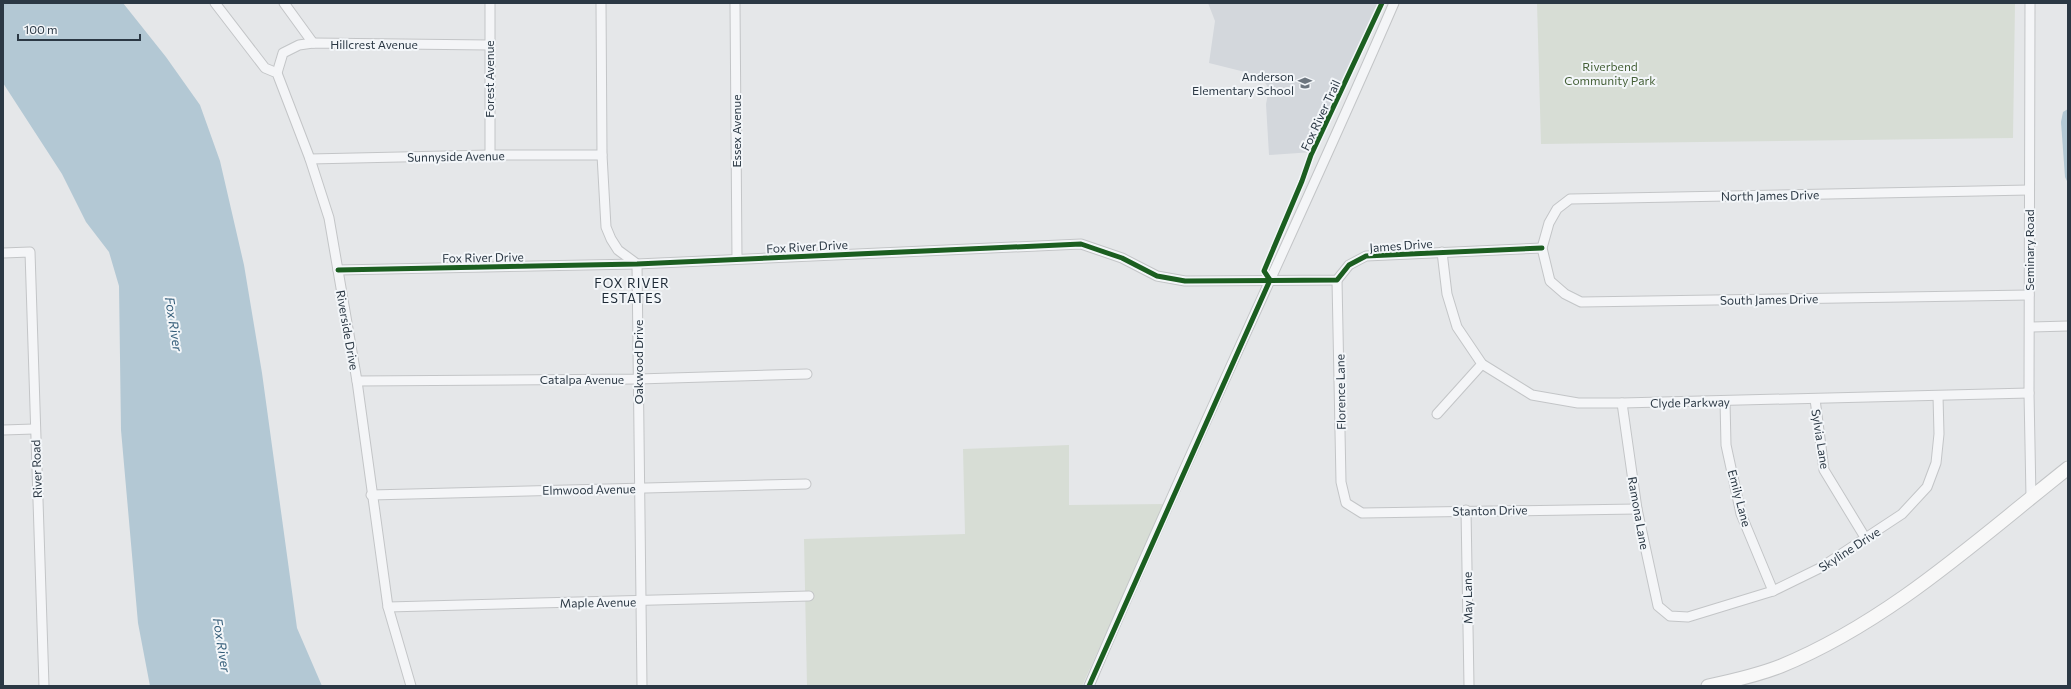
<svg xmlns="http://www.w3.org/2000/svg" width="2071" height="689" font-family="Commissioner,sans-serif">
<rect width="100%" height="100%" fill="#e5e7e9"/>
<!-- built -->
<path fill="#d3d7dc" d="M1208,3H1382L1313,152L1269,155L1266,104L1269,89L1261,76L1209,63L1215,21Z"/>
<!-- green -->
<g fill="#d7ddd5">
<path d="M1537,3H2015L2013,138L1541,144Z"/>
<path d="M1069,445V505L1165,504L1082,686H807L804,539L965,534L963,449Z"/>
</g>
<!-- water -->
<g fill="#b3c8d4">
<path d="M3,3H123L166,57L200,105L220,161L244,265L262,373L297,628L322,686H150L138,623L121,430L119,286L109,252L86,222L62,174L3,83Z"/>
<path d="M2068,109V183L2065,177L2061,122L2063,112Z"/>
</g>
<g fill="none" stroke-linecap="round" stroke-linejoin="round">
<defs>
<g id="street">
<path d="M215,3L265,68L277,73L310,159L329,218L357,381L388,607L411,686"/>
<path d="M284,3L313,43"/>
<path d="M601,3L602,155L606,227L611,239L618,250L637,264L642,686"/>
<path d="M735,3L737,259"/>
<path d="M2030,3L2029,393L2031,497"/>
<path d="M277,73L283,53L299,45L313,43L489,45"/>
<path d="M490,155V3"/>
<path d="M310,159L490,155H602"/>
<path d="M2029,190L1570,199L1557,209L1549,223L1542,248L1550,281L1565,294L1581,302L2029,295"/>
<path d="M1442,252L1447,294L1457,327L1482,364L1532,395L1578,403H1622L2029,393"/>
<path d="M3,253L30,252L44,686"/>
<path d="M338,270L637,264L1081,244L1122,258L1157,276L1185,281L1337,280L1349,265L1366,256L1542,248"/>
<path d="M1337,280L1341,482L1346,503L1362,513L1637,509"/>
<path d="M2030,327L2068,326"/>
<path d="M357,381L638,379L807,374"/>
<path d="M1815,399L1824,470L1866,539"/>
<path d="M1725,401L1726,445L1741,514L1773,591"/>
<path d="M1622,403L1637,509L1658,606L1670,616L1688,617L1773,591L1820,568L1902,514L1927,487L1936,463L1939,434L1938,396"/>
<path d="M1437,414L1482,364"/>
<path d="M3,430L34,429"/>
<path d="M371,495L806,484"/>
<path d="M1466,510L1469,686"/>
<path d="M388,607L809,596"/>
<path d="M1089,686C1186,457 1295,232 1394,3"/>
</g>
<path id="secondary" d="M1708,686C1732,681 1758,675 1781,666C1890,621 1977,540 2068,468"/>
</defs>
<!-- street casing -->
<use href="#street" stroke="#c3c5c7" stroke-width="11"/>
<!-- secondary casing -->
<use href="#secondary" stroke="#c3c5c7" stroke-width="15"/>
<!-- street -->
<use href="#street" stroke="#f4f5f7" stroke-width="9"/>
<!-- secondary -->
<use href="#secondary" stroke="#f8f8f8" stroke-width="13"/>
<defs>
<g id="cycleway">
<path d="M338,270L637,264L1081,244L1122,258L1157,276L1185,281L1337,280L1349,265L1366,256L1542,248"/>
<path d="M1270,280L1264,271L1302,181L1311,155L1382,3"/>
<path d="M1089,686L1270,280"/>
</g>
</defs>
<!-- cycleway casing -->
<use href="#cycleway" stroke="#f3f6f9" stroke-width="8"/>
<!-- cycleway -->
<use href="#cycleway" stroke="#1b5e20" stroke-width="5"/>
</g>
<!-- icons -->
<defs>
<symbol id="school-bare" viewBox="-9 -9 18 18"><path d="M0-5L7-2L0 1L-7-2ZM-4 1L0 2.5L4 1V4Q0 6-4 4Z" fill="#6c757e" stroke="#f3f6f9" stroke-width="2.5" paint-order="stroke"/></symbol>
</defs>
<g fill-rule="evenodd">
<use href="#school-bare" x="1295" y="73" width="20" height="20"/>
</g>
<g text-anchor="middle" dominant-baseline="central" stroke-width="4" stroke-linejoin="round" paint-order="stroke">
<!-- street labels -->
<g font-size="12" fill="#2b3844" stroke="#f3f6f9">
<text x="374" y="44">Hillcrest Avenue</text>
<text transform="translate(489 79) rotate(-90)">Forest Avenue</text>
<text transform="translate(1320 115) rotate(-65)">Fox River Trail</text>
<text transform="translate(736 131) rotate(-90)">Essex Avenue</text>
<text transform="translate(456 156) rotate(-1)">Sunnyside Avenue</text>
<text transform="translate(1770 195) rotate(-1)">North James Drive</text>
<text transform="translate(1401 245) rotate(-4)">James Drive</text>
<text transform="translate(807 246) rotate(-3)">Fox River Drive</text>
<text transform="translate(2029 250) rotate(-90)">Seminary Road</text>
<text transform="translate(483 257) rotate(-1)">Fox River Drive</text>
<text transform="translate(1769 299) rotate(-1)">South James Drive</text>
<text transform="translate(348 330) rotate(80)">Riverside Drive</text>
<text transform="translate(638 362) rotate(-90)">Oakwood Drive</text>
<text x="582" y="379">Catalpa Avenue</text>
<text transform="translate(1340 392) rotate(-91)">Florence Lane</text>
<text transform="translate(1690 402) rotate(-1)">Clyde Parkway</text>
<text transform="translate(1821 439) rotate(81)">Sylvia Lane</text>
<text transform="translate(36 469) rotate(-92)">River Road</text>
<text transform="translate(589 489) rotate(-1)">Elmwood Avenue</text>
<text transform="translate(1740 498) rotate(75)">Emily Lane</text>
<text transform="translate(1490 510) rotate(-1)">Stanton Drive</text>
<text transform="translate(1639 513) rotate(80)">Ramona Lane</text>
<text transform="translate(1849 549) rotate(-33)">Skyline Drive</text>
<text transform="translate(1467 598) rotate(-91)">May Lane</text>
<text transform="translate(598 602) rotate(-1)">Maple Avenue</text>
</g>
<!-- park labels -->
<g font-size="12" fill="#456038" stroke="#f3f6f9">
<text x="1610" y="66">Riverbend<tspan x="1610" dy="14">Community Park</tspan></text>
</g>
<!-- poi labels -->
<g font-size="12" fill="#2b3844" stroke="#f3f6f9" text-anchor="end">
<text x="1294" y="76">Anderson<tspan x="1294" dy="14">Elementary School</tspan></text>
</g>
<!-- neighbourhood labels -->
<g font-size="13" letter-spacing="1" fill="#1d2935" stroke="#f3f6f9">
<text x="632" y="283">FOX RIVER<tspan x="632" dy="15">ESTATES</tspan></text>
</g>
<!-- water labels -->
<g font-size="13" font-style="italic" fill="#345d79" stroke="#f3f6f9">
<text transform="translate(174 324) rotate(81)">Fox River</text>
<text transform="translate(222 645) rotate(81)">Fox River</text>
</g>
</g>
<!-- border -->
<rect width="2071" height="689" fill="none" stroke="#2b3844" stroke-width="8"/>
<!-- scale -->
<path d="M18 34v6h122v-6" fill="none" stroke="#2b3844" stroke-width="2"/>
<text x="24" y="34" font-size="12" fill="#2b3844" stroke="#f3f6f9" stroke-width="3" paint-order="stroke">100 m</text>
</svg>
